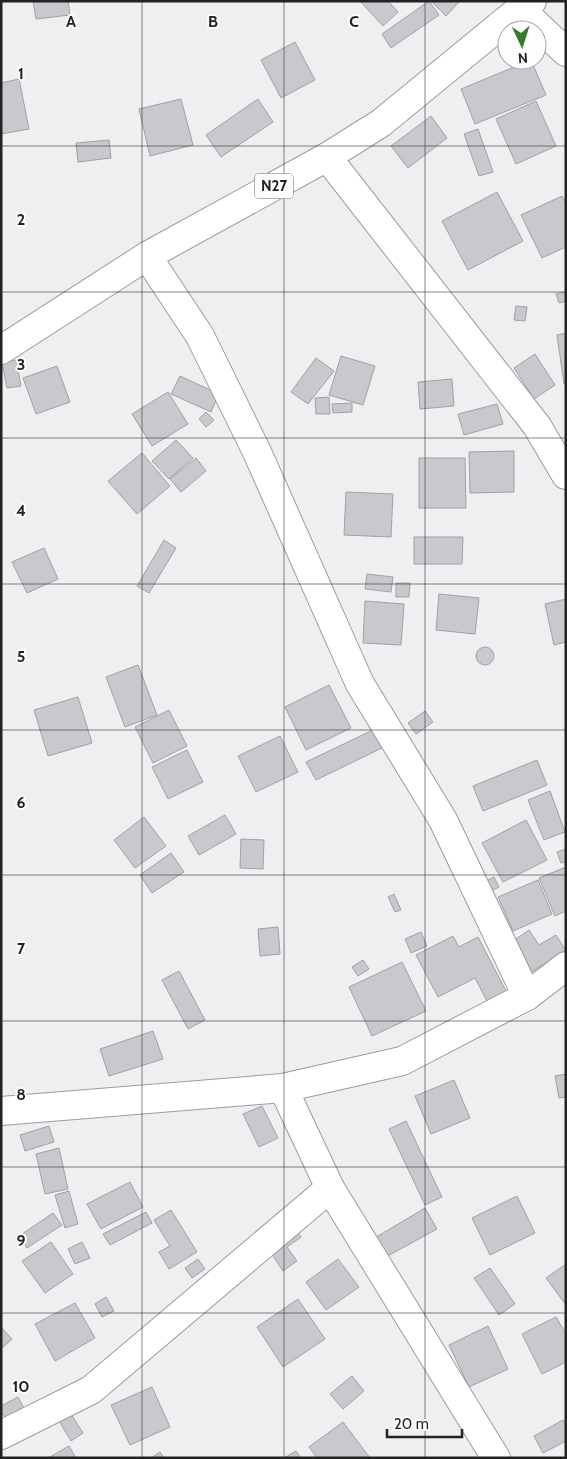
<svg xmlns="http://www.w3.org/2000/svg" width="567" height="1459" font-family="Cabin,sans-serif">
<rect width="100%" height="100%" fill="#efeff2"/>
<!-- building -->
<g fill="#c9c8cc" stroke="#a1a0a3">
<path d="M33,1H68L70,15L36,19Z"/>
<path d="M360,1H388L398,12L383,26Z"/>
<path d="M429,1L439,15L391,48L382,34Z"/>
<path d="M434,1H460L446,16L433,3Z"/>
<path d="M295,42L315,80L281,98L261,60Z"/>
<path d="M531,60L546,95L475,124L461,89Z"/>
<path d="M19,79L29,129L1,134V83Z"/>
<path d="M181,99L193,145L150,156L139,109Z"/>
<path d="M258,99L273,122L221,157L206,135Z"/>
<path d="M536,101L556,146L516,164L496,119Z"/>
<path d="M431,116L447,138L408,168L391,146Z"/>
<path d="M478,129L493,172L479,176L464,134Z"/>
<path d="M109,140L111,158L78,162L76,143Z"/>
<path d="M497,192L523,241L468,270L442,221Z"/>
<path d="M562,196L566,204V247L542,258L521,215Z"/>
<path d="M565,292L566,301L559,303L556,294Z"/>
<path d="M516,306L527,307L525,321L514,320Z"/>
<path d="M566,333V384H564L557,335Z"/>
<path d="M535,354L555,385L534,399L514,368Z"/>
<path d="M341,356L375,366L363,405L329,395Z"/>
<path d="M316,358L334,371L308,404L291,392Z"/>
<path d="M16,360L21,386L7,388L2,363Z"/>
<path d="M57,366L70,402L36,414L23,378Z"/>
<path d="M180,376L219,394L211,412L171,394Z"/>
<path d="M452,379L454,406L420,409L418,382Z"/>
<path d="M168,392L188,424L152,446L132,414Z"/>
<path d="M329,397L330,414H316L315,398Z"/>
<path d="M352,403V412L333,413L332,404Z"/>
<path d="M497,404L503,424L464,435L458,414Z"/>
<path d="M206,412L214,420L206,427L199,419Z"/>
<path d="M176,440L193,458L169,479L152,461Z"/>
<path d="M514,451V492L470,493L469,452Z"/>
<path d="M142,453L170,486L137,514L108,481Z"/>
<path d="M196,458L206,471L181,492L170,479Z"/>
<path d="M419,458H465L466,508H419Z"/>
<path d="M346,492L393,494L391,537L344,535Z"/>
<path d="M414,537H463L462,564H414Z"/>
<path d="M164,540L176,548L149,593L137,586Z"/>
<path d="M44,548L58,579L27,593L12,562Z"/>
<path d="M367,574L393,577L391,592L365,589Z"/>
<path d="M396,583H410L409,597H396Z"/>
<path d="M439,594L479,598L475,634L436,630Z"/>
<path d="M566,599V642L554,645L545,604Z"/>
<path d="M365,601L404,604L401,645L363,643Z"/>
<circle cx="485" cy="656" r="9"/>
<path d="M138,665L157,715L125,727L106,677Z"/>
<path d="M329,685L351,728L306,750L285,707Z"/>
<path d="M78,697L92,743L48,756L34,710Z"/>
<path d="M169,710L187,746L153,763L135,727Z"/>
<path d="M425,711L433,722L416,734L408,723Z"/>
<path d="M373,730L382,748L316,780L306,762Z"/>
<path d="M280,736L298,772L256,792L238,756Z"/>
<path d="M187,750L203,782L168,799L152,767Z"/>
<path d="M537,760L547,785L483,811L473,786Z"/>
<path d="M550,791L565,832L544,840L528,800Z"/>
<path d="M225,815L236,834L199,855L188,836Z"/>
<path d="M144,817L166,846L135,868L114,840Z"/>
<path d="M526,820L547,860L503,882L482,843Z"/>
<path d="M241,839L264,840L263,869L240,868Z"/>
<path d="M566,849V862L561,863L557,852Z"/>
<path d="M171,853L184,872L152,893L140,875Z"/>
<path d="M566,867V911L555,916L539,878Z"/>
<path d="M494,877L499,887L488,893L482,883Z"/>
<path d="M538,880L552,914L513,931L498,897Z"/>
<path d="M394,894L401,910L395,912L388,897Z"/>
<path d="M278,927L280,954L260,956L258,929Z"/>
<path d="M529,930L539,945L556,935L566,951L531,972L513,941Z"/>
<path d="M421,932L427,946L411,953L405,939Z"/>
<path d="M453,936L459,947L478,937L506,991L487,1001L475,978L438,997L416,955Z"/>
<path d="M363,960L369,969L358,976L352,967Z"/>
<path d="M402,962L426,1011L372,1036L349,987Z"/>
<path d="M179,971L205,1020L188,1029L162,980Z"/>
<path d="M153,1031L163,1059L109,1076L100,1049Z"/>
<path d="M566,1074V1097L559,1098L555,1076Z"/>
<path d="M454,1080L470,1118L431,1134L415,1096Z"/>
<path d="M262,1106L278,1138L259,1147L243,1114Z"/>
<path d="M406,1121L442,1197L425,1205L389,1129Z"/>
<path d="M49,1126L54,1142L25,1151L20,1135Z"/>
<path d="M59,1148L68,1189L45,1194L36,1154Z"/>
<path d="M130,1182L143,1207L101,1229L87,1204Z"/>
<path d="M69,1191L78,1224L65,1228L55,1195Z"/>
<path d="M517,1196L535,1233L490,1255L472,1218Z"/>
<path d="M425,1208L437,1229L384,1258L373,1239Z"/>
<path d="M171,1210L197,1252L169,1269L159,1252L170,1246L154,1220Z"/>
<path d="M146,1212L152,1223L110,1245L103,1234Z"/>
<path d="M53,1213L62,1225L27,1248L19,1236Z"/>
<path d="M295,1228L301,1237L287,1247L297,1261L283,1271L267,1247Z"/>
<path d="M51,1242L73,1274L45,1293L22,1261Z"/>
<path d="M82,1242L90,1258L75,1264L68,1249Z"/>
<path d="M198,1259L205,1269L192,1278L185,1268Z"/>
<path d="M338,1259L359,1287L326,1310L306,1282Z"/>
<path d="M566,1264V1305L546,1278Z"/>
<path d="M490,1268L515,1304L499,1315L474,1278Z"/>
<path d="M106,1297L114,1311L102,1317L95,1304Z"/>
<path d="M298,1299L325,1339L283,1367L257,1327Z"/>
<path d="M75,1303L95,1338L55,1361L35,1324Z"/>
<path d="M556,1317L566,1334V1362L542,1374L522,1334Z"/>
<path d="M488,1326L508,1369L469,1387L449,1345Z"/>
<path d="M1,1327L12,1339L1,1349Z"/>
<path d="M352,1376L364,1391L343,1409L330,1394Z"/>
<path d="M152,1387L170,1427L130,1445L111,1405Z"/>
<path d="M18,1397L25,1410L7,1420L1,1411V1406Z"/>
<path d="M71,1414L83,1433L71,1441L59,1421Z"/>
<path d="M563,1420L566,1425V1441L543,1453L534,1436Z"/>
<path d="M343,1422L370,1458H317L309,1447Z"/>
<path d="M69,1446L76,1458H48Z"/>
<path d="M296,1451L301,1458H284Z"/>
<path d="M160,1452L164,1458H151Z"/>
</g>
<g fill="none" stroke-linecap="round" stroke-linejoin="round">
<defs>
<g id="minor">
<path d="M520,9L566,52"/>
<path d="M327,157L537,426L566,475"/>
<path d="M147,256L200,336L257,452L360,684L443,820L527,996"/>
<path d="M283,1088L330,1188L496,1458"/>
<path d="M1,1111L283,1088L402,1061L527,996L566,966"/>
<path d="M1,1435L91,1390L330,1188"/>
</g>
<path id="major" d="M1,350L147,256L327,157L381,123L520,9L532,1"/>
</defs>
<!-- minor casing -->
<use href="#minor" stroke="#9c9b9e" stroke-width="30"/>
<!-- major casing -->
<use href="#major" stroke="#9c9b9e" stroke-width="30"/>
<!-- minor -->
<use href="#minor" stroke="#fff" stroke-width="28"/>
<!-- major -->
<use href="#major" stroke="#fff" stroke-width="28"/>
</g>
<!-- grid -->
<path fill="none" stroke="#222223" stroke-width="1" stroke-opacity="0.55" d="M142,1V1458M284,1V1458M425,1V1458M1,146H566M1,292H566M1,438H566M1,584H566M1,730H566M1,875H566M1,1021H566M1,1167H566M1,1313H566"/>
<g text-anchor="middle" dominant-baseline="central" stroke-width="4" stroke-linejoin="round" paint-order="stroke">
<!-- shield labels -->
<rect fill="#fdfdff" stroke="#646465" stroke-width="1" x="255" y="173.5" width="38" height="25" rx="4"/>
<g font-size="15" font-weight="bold" fill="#222223">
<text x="274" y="186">N27</text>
</g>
</g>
<g font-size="16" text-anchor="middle" font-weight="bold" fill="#222223" stroke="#fdfdff" stroke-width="4" stroke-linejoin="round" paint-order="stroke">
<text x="71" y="27">A</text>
<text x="213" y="27">B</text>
<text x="354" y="27">C</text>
<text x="21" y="79">1</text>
<text x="21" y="225">2</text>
<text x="21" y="370">3</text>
<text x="21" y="516">4</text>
<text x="21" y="662">5</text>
<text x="21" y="808">6</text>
<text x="21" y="954">7</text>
<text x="21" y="1100">8</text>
<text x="21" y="1246">9</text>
<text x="21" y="1392">10</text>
</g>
<!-- border -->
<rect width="567" height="1459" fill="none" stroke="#222223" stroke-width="5"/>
<!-- north arrow -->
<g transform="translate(522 45) rotate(176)"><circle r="24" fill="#fdfdff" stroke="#a5a5a7"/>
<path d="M0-4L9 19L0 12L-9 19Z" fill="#327e27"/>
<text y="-8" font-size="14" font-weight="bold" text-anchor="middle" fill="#222223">N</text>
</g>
<!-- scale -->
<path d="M387 1429v8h75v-8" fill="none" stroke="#222223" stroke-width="2.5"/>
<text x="394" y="1429" font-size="15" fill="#222223" stroke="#fdfdff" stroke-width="4" paint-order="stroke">20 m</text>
</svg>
